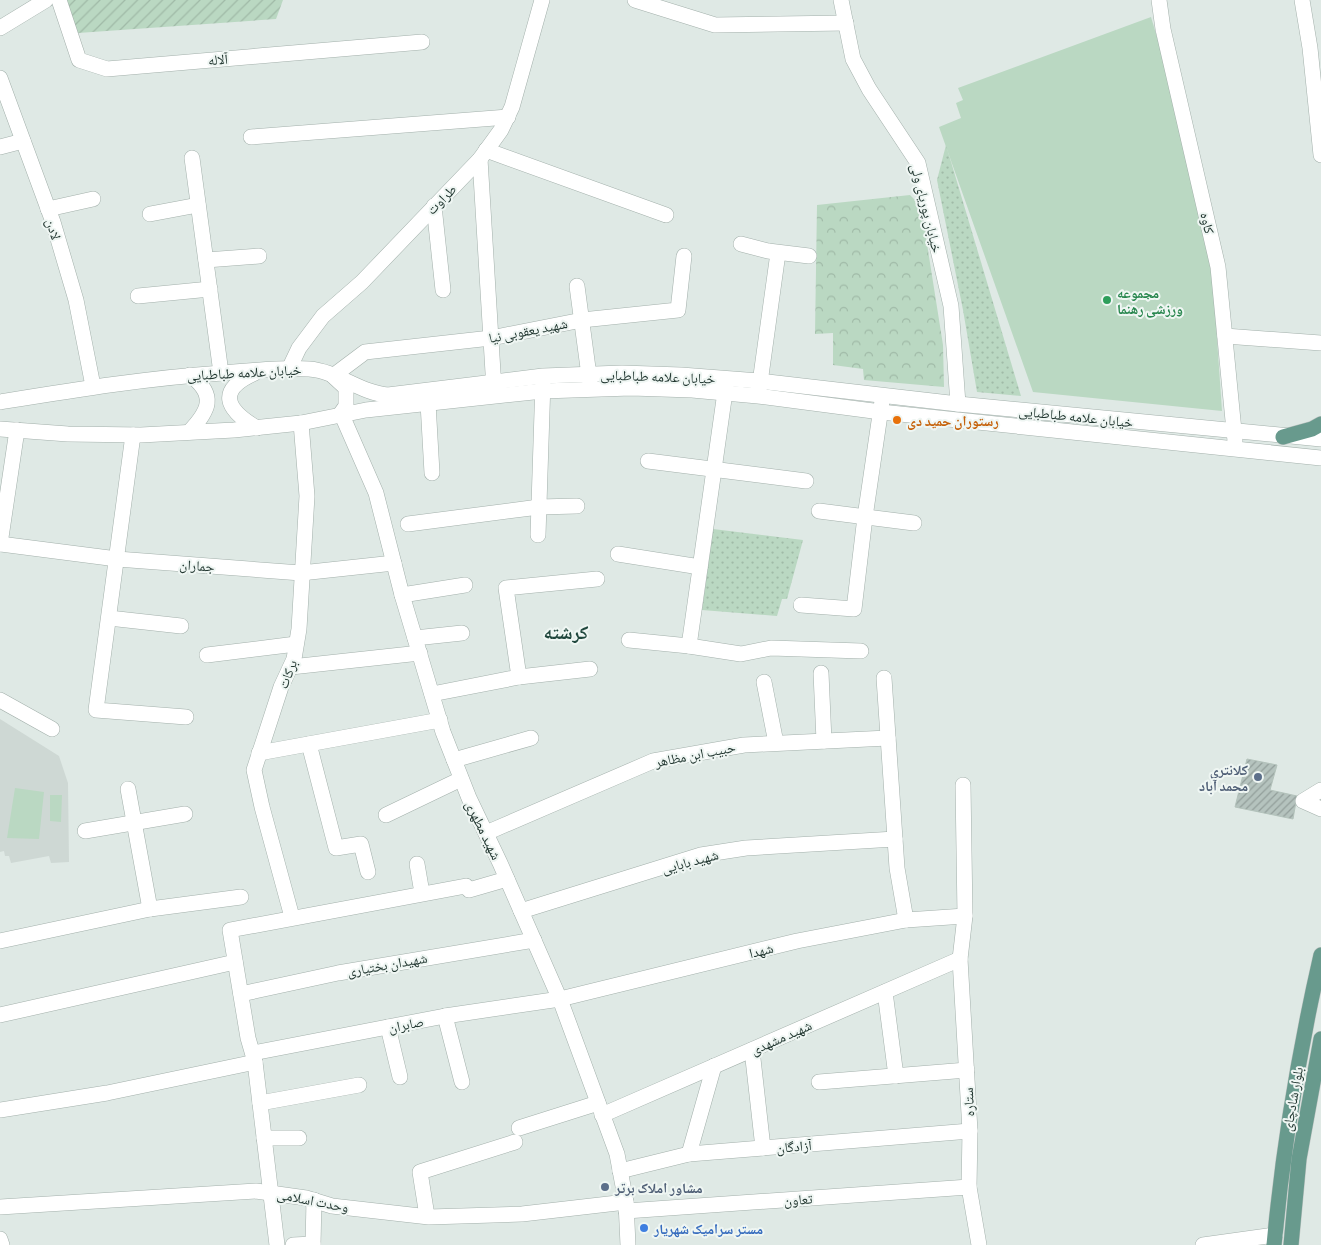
<svg xmlns="http://www.w3.org/2000/svg" width="1321" height="1245" font-family="Commissioner,'Noto Naskh Arabic',sans-serif">
<defs>
<pattern id="forest-crowns" width="20" height="18" patternUnits="userSpaceOnUse" patternTransform="scale(1.25)"><rect width="20" height="18" fill="#bad8c2"/><path d="M2 6a3 3 0 1 1 6 0M12 15a3 3 0 1 1 6 0" fill="none" stroke="#a0baa7"/></pattern>
<pattern id="park-dots" width="8" height="8" patternUnits="userSpaceOnUse" patternTransform="scale(1.25)"><rect width="8" height="8" fill="#bad8c2"/><path d="M2 2h.1M6 6h.1" fill="none" stroke="#a0baa7" stroke-width="1.8" stroke-linecap="round"/></pattern>
<pattern id="garden-furrows" width="10" height="10" patternUnits="userSpaceOnUse" patternTransform="scale(1.25)"><rect width="10" height="10" fill="#bad8c2"/><path d="M-1 1l2-2M0 10L10 0M9 11l2-2" fill="none" stroke="#a0baa7"/></pattern>
<pattern id="building-hatch" width="6" height="6" patternUnits="userSpaceOnUse" patternTransform="scale(1.25)"><rect width="6" height="6" fill="#b5c3be"/><path d="M-1 1l2-2M0 6l6-6M5 7l2-2" fill="none" stroke="#939f9b"/></pattern>
</defs>
<rect width="100%" height="100%" fill="#dfe9e5"/>
<!-- built -->
<path fill="#ced8d4" d="M0,719L59,756L68,783L69,862L51,863L49,856L11,863L9,856H5L4,851L0,852Z"/>
<!-- grass -->
<g fill="#bad8c2">
<path d="M1151,17L1208,208L1222,411L1033,392L939,127L961,118L956,103L963,100L958,88Z"/>
<path d="M15,788L44,792L39,839L7,838Z"/>
<path d="M50,795H62L61,822L50,821Z"/>
</g>
<!-- forest -->
<path fill="url(#forest-crowns)" d="M910,195L921,206L943,345L944,387L864,380L863,369L833,365V333L815,334L817,205Z"/>
<!-- park -->
<g fill="url(#park-dots)">
<path d="M946,145L1021,396L977,392L963,310L937,180Z"/>
<path d="M713,529L803,540L787,599H782L777,616L702,610Z"/>
</g>
<!-- garden -->
<path fill="url(#garden-furrows)" d="M63,0H283L276,19L78,33Z"/>
<!-- building -->
<path fill="url(#building-hatch)" stroke="#b3c2bb" d="M1247,759L1277,765L1270,790L1297,796L1293,819L1235,807Z"/>
<g fill="none" stroke-linecap="round" stroke-linejoin="round">
<defs>
<g id="minor">
<path d="M59,0L79,60L107,69L422,42"/>
<path d="M635,0L715,25L846,23"/>
<path d="M841,0L853,59L869,89L918,163L951,306L958,404"/>
<path d="M1159,0L1163,29L1218,267L1235,441"/>
<path d="M1302,0L1310,48L1321,155"/>
<path d="M0,28L46,0"/>
<path d="M0,78L53,222L76,300L93,386"/>
<path d="M251,137L508,117"/>
<path d="M0,147L23,141"/>
<path d="M486,150L666,215"/>
<path d="M192,158L221,373"/>
<path d="M480,159L494,389"/>
<path d="M434,206L443,290"/>
<path d="M48,209L93,199"/>
<path d="M150,214L198,205"/>
<path d="M741,244L768,251L809,256"/>
<path d="M206,260L259,256"/>
<path d="M577,286L590,383"/>
<path d="M138,296L210,289"/>
<path d="M1225,336L1321,343"/>
<path d="M289,369L299,348L323,316L362,282L480,159L501,130L512,107L542,0"/>
<path d="M255,373C217,390 225,409 257,428"/>
<path d="M759,390L778,253"/>
<path d="M0,402C74,390 147,378 222,373C251,371 280,367 309,369C337,371 360,393 388,395L543,376L622,373L681,375L759,381L958,404L1321,439"/>
<path d="M428,403L432,473"/>
<path d="M0,429L68,434L141,435L234,430L301,423L366,410L543,391L631,388L692,390L758,396L881,412L1321,458"/>
<path d="M189,432C209,411 217,395 190,375"/>
<path d="M133,435L96,710L186,717"/>
<path d="M648,461L806,481"/>
<path d="M819,511L914,523"/>
<path d="M408,524L539,507L577,506"/>
<path d="M538,535L543,381"/>
<path d="M0,544L117,559L301,573L394,563"/>
<path d="M0,544L17,430"/>
<path d="M618,554L700,567"/>
<path d="M402,595L465,585"/>
<path d="M801,605L854,609L865,517L882,401"/>
<path d="M109,618L181,626"/>
<path d="M415,638L462,633"/>
<path d="M629,640L689,646L741,654L771,648L861,651"/>
<path d="M689,646L726,385"/>
<path d="M207,655L296,644"/>
<path d="M291,667L420,653"/>
<path d="M821,673L824,741"/>
<path d="M519,677L506,588L597,579"/>
<path d="M884,678L897,868L906,920"/>
<path d="M764,682L776,743"/>
<path d="M432,694L519,677L590,669"/>
<path d="M0,700L52,729"/>
<path d="M309,744L336,848L361,844L368,872"/>
<path d="M259,753L440,720"/>
<path d="M454,760L531,738"/>
<path d="M963,785L965,916L960,959L970,1131L969,1187L979,1245"/>
<path d="M128,789L150,909"/>
<path d="M1321,790L1303,801L1321,809"/>
<path d="M386,815L461,779"/>
<path d="M85,831L185,814"/>
<path d="M486,833L653,761L744,745L888,738"/>
<path d="M417,864L422,893"/>
<path d="M521,911L701,855L746,848L895,839"/>
<path d="M292,917L262,807L254,770L281,687L294,659L299,629L307,496L301,423"/>
<path d="M0,941L150,909L241,897"/>
<path d="M885,992L896,1076"/>
<path d="M241,994L338,973L534,940"/>
<path d="M0,1015L235,962"/>
<path d="M445,1016L462,1082"/>
<path d="M388,1027L400,1077"/>
<path d="M752,1050L763,1148"/>
<path d="M253,1053L445,1016L560,999L797,941L906,920L965,916"/>
<path d="M819,1082L967,1070"/>
<path d="M260,1103L359,1085"/>
<path d="M0,1110L107,1093L255,1062"/>
<path d="M602,1115L960,959"/>
<path d="M519,1128L598,1103"/>
<path d="M264,1138H299"/>
<path d="M689,1154L714,1066"/>
<path d="M620,1171L689,1154L970,1131"/>
<path d="M0,1207L256,1191L306,1198L332,1206L429,1217L522,1214L626,1202"/>
<path d="M626,1211L969,1187"/>
<path d="M427,1216L420,1172L515,1142"/>
<path d="M0,1239L2,1245"/>
<path d="M277,1245L255,1062L248,1038L230,930L466,886L469,890L507,879"/>
<path d="M293,1245L313,1244"/>
<path d="M313,1245L314,1200"/>
<path d="M628,1245L626,1202L617,1154L561,1002L500,863L469,798L443,732L402,595L376,493L341,413L346,406V388L333,376L365,352L491,338L582,320L678,310L684,256"/>
<path d="M1203,1245L1275,1235"/>
</g>
<g id="major">
<path d="M1283,437L1312,429L1321,424"/>
<path d="M1274,1245C1283,1147 1299,1051 1321,955"/>
<path d="M1291,1245L1299,1159L1321,1039"/>
</g>
</defs>
<!-- minor casing -->
<use href="#minor" stroke="#a3b0ab" stroke-width="16"/>
<!-- major casing -->
<use href="#major" stroke="#bdc3c1" stroke-width="16"/>
<!-- minor -->
<use href="#minor" stroke="#fff" stroke-width="15"/>
<!-- major -->
<use href="#major" stroke="#689a8d" stroke-width="15"/>
</g>
<!-- markers -->
<circle fill="#2e9e5b" stroke="#eff6f3" stroke-width="2" cx="1107" cy="300" r="5"/>
<circle fill="#e8710a" stroke="#eff6f3" stroke-width="2" cx="897" cy="420" r="5"/>
<g fill="#5c6f8a" stroke="#eff6f3" stroke-width="2">
<circle cx="1258" cy="777" r="5"/>
<circle cx="605" cy="1187" r="5"/>
</g>
<circle fill="#3f7fe0" stroke="#eff6f3" stroke-width="2" cx="644" cy="1228" r="5"/>
<g text-anchor="middle" dominant-baseline="central" stroke-width="4" stroke-linejoin="round" paint-order="stroke">
<!-- street labels -->
<g font-size="14" fill="#223731" stroke="#eff6f3">
<text transform="translate(218 59) rotate(-5)">آلاله</text>
<text transform="translate(441 199) rotate(-46)">طراوت</text>
<text transform="translate(927 208) rotate(76)">خیابان پوریای ولی</text>
<text transform="translate(1208 223) rotate(77)">کاوه</text>
<text transform="translate(54 229) rotate(73)">لادن</text>
<text transform="translate(528 330) rotate(-11)">شهید یعقوبی نیا</text>
<text transform="translate(244 372) rotate(-3)">خیابان علامه طباطبایی</text>
<text transform="translate(658 376) rotate(2)">خیابان علامه طباطبایی</text>
<text transform="translate(1076 416) rotate(6)">خیابان علامه طباطبایی</text>
<text transform="translate(197 565) rotate(4)">جماران</text>
<text transform="translate(287 674) rotate(-69)">برکات</text>
<text transform="translate(695 754) rotate(-11)">حبیب ابن مظاهر</text>
<text transform="translate(484 830) rotate(64)">شهید مطهری</text>
<text transform="translate(690 861) rotate(-15)">شهید بابایی</text>
<text transform="translate(761 950) rotate(-14)">شهدا</text>
<text transform="translate(387 964) rotate(-10)">شهیدان بختیاری</text>
<text transform="translate(406 1024) rotate(-11)">صابران</text>
<text transform="translate(781 1037) rotate(-24)">شهید مشهدی</text>
<text transform="translate(1292 1099) rotate(-80)">بلوار شادچای</text>
<text transform="translate(968 1102) rotate(-93)">ستاره</text>
<text transform="translate(794 1146) rotate(-5)">آزادگان</text>
<text transform="translate(798 1199) rotate(-4)">تعاون</text>
<text transform="translate(313 1200) rotate(11)">وحدت اسلامی</text>
</g>
<!-- leisure labels -->
<g font-size="14" font-weight="bold" fill="#27864d" stroke="#eff6f3" text-anchor="start">
<text x="1117" y="292">مجموعه<tspan x="1117" dy="16">ورزشی رهنما</tspan></text>
</g>
<!-- food labels -->
<g font-size="14" font-weight="bold" fill="#c56008" stroke="#eff6f3" text-anchor="start">
<text x="907" y="420">رستوران حمید دی</text>
</g>
<!-- service labels -->
<g font-size="14" font-weight="bold" fill="#4e5e75" stroke="#eff6f3" text-anchor="end">
<text x="1248" y="769">کلانتری<tspan x="1248" dy="16">محمد آباد</tspan></text>
<text x="615" y="1187" text-anchor="start">مشاور املاک برتر</text>
</g>
<!-- shop labels -->
<g font-size="14" font-weight="bold" fill="#366cbe" stroke="#eff6f3" text-anchor="start">
<text x="654" y="1228">مستر سرامیک شهریار</text>
</g>
<!-- district labels -->
<g font-size="19" font-weight="bold" fill="#20473d" stroke="#eff6f3">
<text x="566" y="631">کرشته</text>
</g>
</g>
</svg>
